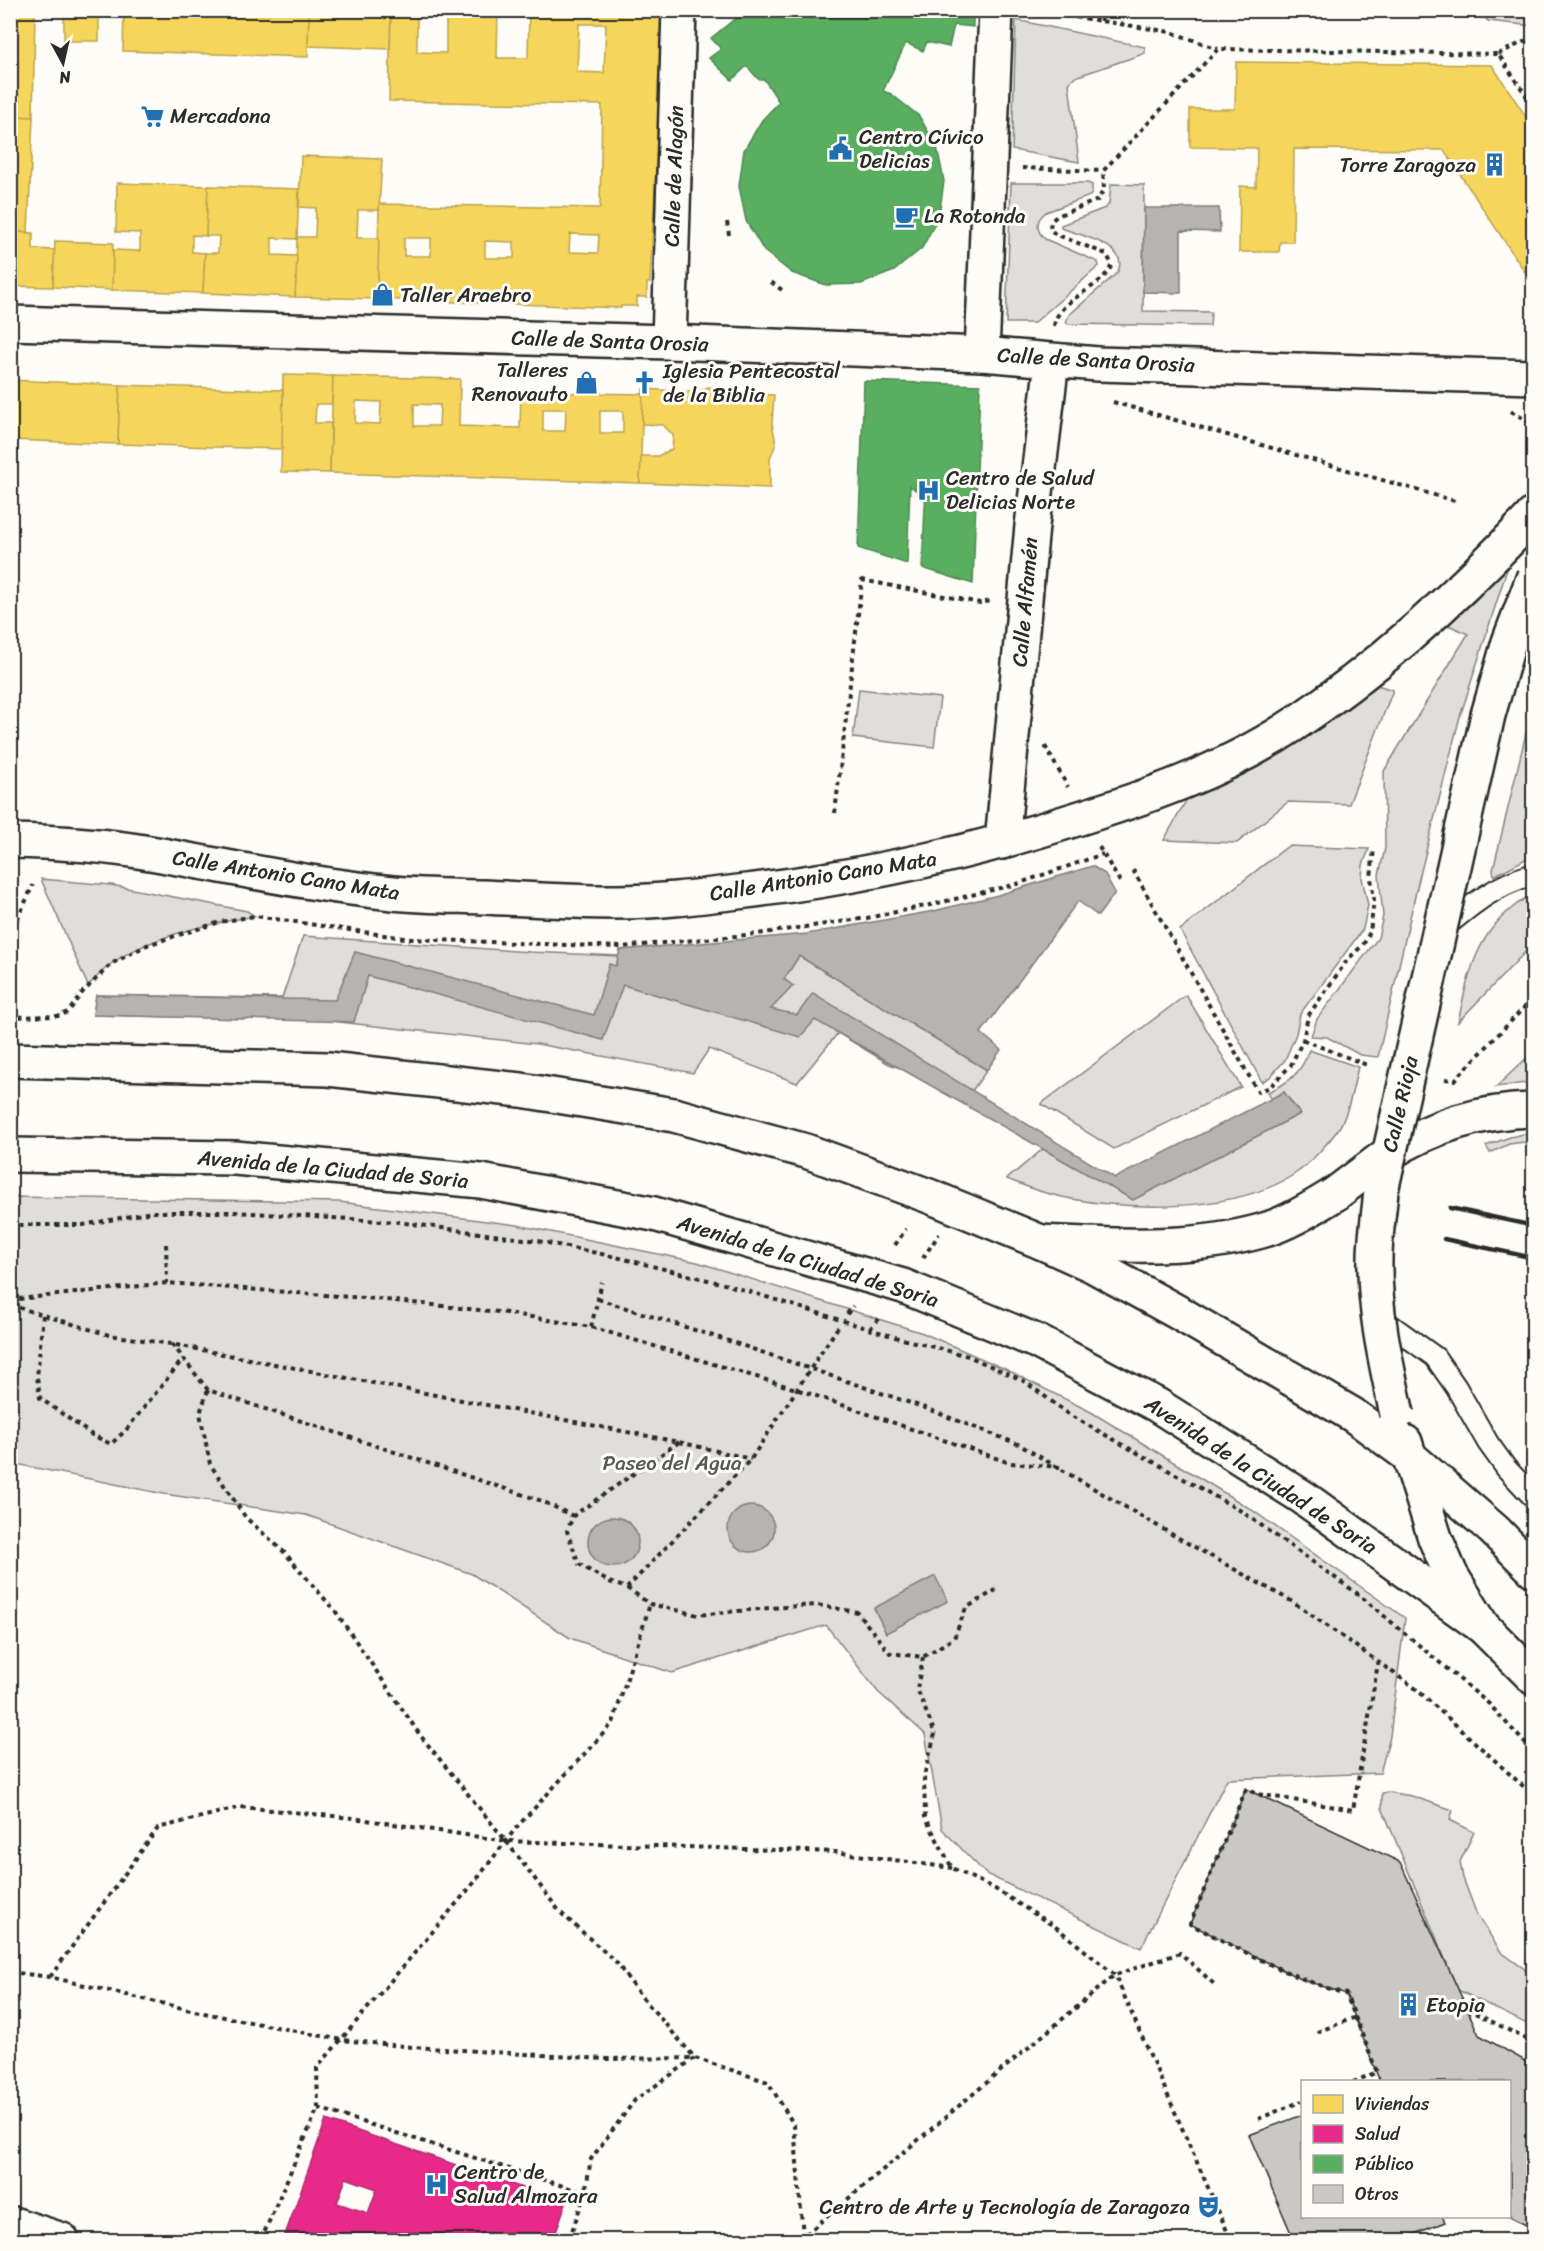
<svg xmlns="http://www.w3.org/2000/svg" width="1544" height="2251" font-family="Sriracha,sans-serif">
<rect width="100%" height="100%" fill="#fdfcf7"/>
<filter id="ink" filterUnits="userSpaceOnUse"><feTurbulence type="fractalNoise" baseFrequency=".0167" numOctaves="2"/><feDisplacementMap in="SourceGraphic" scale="12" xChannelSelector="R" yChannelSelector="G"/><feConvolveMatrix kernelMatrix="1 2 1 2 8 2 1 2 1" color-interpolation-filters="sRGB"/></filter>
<g filter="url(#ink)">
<!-- green -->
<g fill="#dfdeda" stroke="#858482" stroke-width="1.5">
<path d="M1478,11H1533V26L1488,21Z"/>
<path d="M1016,20L1145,47V53L1140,55L1078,76L1072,79L1069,84L1079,162L1012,150Z"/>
<path d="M1011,183H1088L1092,185V193L1090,196L1046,212C1035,220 1036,231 1045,239L1098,262L1099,266L1034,323H1006Z"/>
<path d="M1111,184L1144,185L1143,311L1211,312L1210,326L1068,324L1066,322L1069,315L1117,273C1133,246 1079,235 1061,228V225L1105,208L1109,204Z"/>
<path d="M1510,560L1459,720L1418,883L1378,1057L1360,1055L1327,1037L1311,1036L1317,1019L1378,938L1383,916L1379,875L1385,848L1384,771L1468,634L1446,624Z"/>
<path d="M1377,685L1393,690L1349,804L1288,802L1237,843L1164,840L1187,799L1254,768L1294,745L1330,721Z"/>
<path d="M859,689L940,698L934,747L853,738Z"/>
<path d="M1533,704V855L1494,876L1493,870Z"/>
<path d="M1288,846L1369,849L1363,865L1362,878L1368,905L1363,929L1300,1014L1296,1034L1285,1060L1270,1077L1262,1082L1180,930Z"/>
<path d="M41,879L111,885L247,911L255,916C209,924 150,936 111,964C103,970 95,979 88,986Z"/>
<path d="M1533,894V944L1458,1022C1470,966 1479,924 1533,894Z"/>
<path d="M303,936L530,952L619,956L616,966L793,986L784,979L799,956L987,1070L971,1092L889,1064L838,1033L797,1083L709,1049L693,1073L537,1044L321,1020L93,1015L96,995L282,998Z"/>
<path d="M1186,995L1241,1087L1114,1149L1041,1104Z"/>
<path d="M1309,1050L1358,1067C1353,1087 1349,1114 1337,1131C1328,1143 1310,1163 1299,1171C1239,1215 1114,1212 1046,1193C1032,1189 1020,1184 1007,1179L1043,1149L1133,1200L1300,1114L1284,1092L1271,1099L1268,1092C1289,1083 1302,1072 1309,1050Z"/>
<path d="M1533,1052V1082L1496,1087Z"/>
<path d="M1533,1132V1141L1509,1144L1490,1153L1486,1146L1510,1137Z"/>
<path d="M10,1197L340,1202L517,1225L697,1262L923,1333L1003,1368L1091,1412L1249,1508L1405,1618L1390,1736L1380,1773L1227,1779L1141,1948L986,1874L942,1829L925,1734L878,1692L826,1625L672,1673L570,1638L472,1574L306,1515L164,1494L11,1463Z"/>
<path d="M1387,1792L1412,1796L1453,1810L1450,1820L1474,1832L1460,1862L1463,1878L1477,1915L1501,1952L1533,1975V2027L1458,1990L1382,1808V1793Z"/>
</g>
<!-- water -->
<g fill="#b5b4b1" stroke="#7e7d7b" stroke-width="1.5">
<path d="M1144,208H1219L1220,232L1181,231V293L1143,292Z"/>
<path d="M1092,866L1105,874L1115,893L1098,916L1078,901L981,1033L1001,1050L987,1070L799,956L784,979L793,986L771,1009L797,1015L813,993L1115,1178L1284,1092L1300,1114L1133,1200L815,1020L800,1037L623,985L603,1040L368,976L354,1022L93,1015L96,995L335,1000L355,952L594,1015L609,964L616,966L620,950L807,934L934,911L998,895Z"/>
<circle cx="751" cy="1529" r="23"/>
<circle cx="613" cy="1542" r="25"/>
<path d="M935,1576L948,1601L886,1633L874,1608Z"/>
</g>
<!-- homes -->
<g fill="#f6d55c" stroke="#b9a24d" stroke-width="1.5" fill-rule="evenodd">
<path d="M10,10H35L33,117L10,116Z"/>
<rect x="64" y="10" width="35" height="31"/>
<path d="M124,10H309L308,57L123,51Z"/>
<path d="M342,10L391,14L390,49L308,46L309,11Z"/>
<path d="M391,10H417V52L446,53V10H498L497,58H528L529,10H664L650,283H647V297H637V306H621V308L377,299L379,204L600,208L602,105L389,101ZM579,24H606L604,73L577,72ZM570,234L599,235L598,253L569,252ZM404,238H431V256H404ZM485,241L514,242V258H485Z"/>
<path d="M1236,62L1492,65L1534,129V266L1525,272L1444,150L1294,149L1293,242H1280L1279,252H1239L1240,186L1256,187L1257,148L1190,147V109H1235Z"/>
<path d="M10,116L33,117L28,232H10Z"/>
<path d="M301,156L382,159L379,210H358L357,238H379L377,299L295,297L297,237H315L316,208L299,207Z"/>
<path d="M117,183L208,186L206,236L192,235V252L205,253L203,293L112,290L113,250L140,251V233L116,232Z"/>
<path d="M208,186L299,189L297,239L272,238V255L297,256L295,297L203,293L205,253H218L219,236H206Z"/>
<path d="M18,232L33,233V249L55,250L53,287L10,286V248L18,249Z"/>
<path d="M55,241L113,243L112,290L53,287Z"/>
<path d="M283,375L333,376L332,404H316L315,423H331L330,473L281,472Z"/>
<path d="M333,376L460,379L459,426L520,428L521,392L643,394L640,483L330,473ZM356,401L381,402L380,424L355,423ZM414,404L440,405L439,426H414ZM543,409H566L565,431H543ZM600,411H623V433H600Z"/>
<path d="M10,380L120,385L118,444L10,440Z"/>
<path d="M120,385L283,390L282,449L118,444Z"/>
<path d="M708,387L714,388L722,393L774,395L772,423L776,444L770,458V488L640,483L641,456H658L672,449L673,435L663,425L642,424L643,389L697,392Z"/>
</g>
<!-- health -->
<path fill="#e7298a" stroke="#af2a6e" stroke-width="1.5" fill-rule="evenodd" d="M326,2120L566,2203L553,2240H300L285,2235ZM346,2178L377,2189L368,2213L337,2203Z"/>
<!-- public -->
<g fill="#5aae61" stroke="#4c8751" stroke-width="1.5">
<path d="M751,10H973V27L954,25L949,47L927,42L923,51L906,43L883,91L891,94L919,116L937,147L944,181L939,216L922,248L894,271L861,284L826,285L792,273L764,251L746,221L739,186L744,150L762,120L779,102L764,79H758L747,66L732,80L709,58L721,49L711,38L732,21Z"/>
<path d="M864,381L980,385L973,584L922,568L926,488L917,491L910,486L907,564L858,548Z"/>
</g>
<!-- building -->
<g fill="#c9c8c4" stroke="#2b2b2b" stroke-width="1.5">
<path d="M1246,1789L1400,1862L1479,2035L1534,2066V2229L1508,2216H1510V2082H1380L1346,1994L1301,1979L1190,1924Z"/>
<path d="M1302,2115V2216H1442L1445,2222L1399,2240H1294L1249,2135Z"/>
</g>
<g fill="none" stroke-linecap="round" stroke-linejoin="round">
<defs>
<g id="lane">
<path d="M1440,931C1470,906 1494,885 1534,874"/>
<path d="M1378,1316L1435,1357L1456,1387L1488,1443L1506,1468L1534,1498"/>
</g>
<g id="street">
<path d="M10,323L669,342L982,354L1098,364L1534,377"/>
<path d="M669,342L679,10"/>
<path d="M982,354L996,10"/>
<path d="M10,841C57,842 104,845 150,853C231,867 311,885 393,893C423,896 453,896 483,897C527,899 571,902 615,902C656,902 697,897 738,892C850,879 960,856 1067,822C1145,798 1224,771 1293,725C1381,666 1462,592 1534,514"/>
<path d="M1002,842L1032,526L1052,361"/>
<path d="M10,2223L62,2240"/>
</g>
<g id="secondary">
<path d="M1388,1154C1432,1126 1481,1111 1534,1110"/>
<path d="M1041,1242C1113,1245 1190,1251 1261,1231C1287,1224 1312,1208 1335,1194"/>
<path d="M1405,1442L1435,1538L1451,1575L1483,1627"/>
</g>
<g id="primary">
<path d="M10,1060L328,1069L521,1090L674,1115L806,1151L929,1196L1041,1242L1094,1266L1179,1313L1353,1415L1409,1456L1494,1530L1534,1570"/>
<path d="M10,1155L235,1158L481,1181L654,1214L903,1286L1036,1341L1157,1405L1304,1498L1483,1627L1534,1678"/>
</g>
</defs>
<!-- lane casing -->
<use href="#lane" stroke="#2b2b2b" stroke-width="24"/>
<!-- street casing -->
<use href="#street" stroke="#2b2b2b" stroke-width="38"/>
<!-- secondary casing -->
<use href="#secondary" stroke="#2b2b2b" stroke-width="38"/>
<!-- primary casing -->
<use href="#primary" stroke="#2b2b2b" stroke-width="38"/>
<!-- path -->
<g stroke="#2b2b2b" stroke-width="4" stroke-dasharray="4.5 4.5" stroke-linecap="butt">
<path d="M1031,10L1171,32L1218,49"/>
<path d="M1101,21V10"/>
<path d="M1498,54L1534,37"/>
<path d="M1022,168L1103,171"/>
<path d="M727,222L729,235"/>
<path d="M771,282L782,290"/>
<path d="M1054,326C1058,297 1103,290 1112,264L1106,254L1055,234L1050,229L1051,221L1057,216L1098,200L1104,189L1103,171L1218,49L1498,54L1534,107"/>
<path d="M1113,402L1455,501"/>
<path d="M1511,411L1534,425"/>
<path d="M1045,746L1068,787"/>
<path d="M835,813L862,580L980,603L991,601"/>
<path d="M1099,847L1122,885"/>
<path d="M1133,870L1258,1092L1270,1087L1291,1065L1303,1040L1308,1016L1348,959L1363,945L1370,932L1374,900L1371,878L1374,848"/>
<path d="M10,936L33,885"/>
<path d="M10,1017L60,1016L69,1011L81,994L111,964L147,945L220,922L255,916L411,939L621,947L757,934L867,918L930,905L1017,884L1103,854"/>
<path d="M1303,1040L1367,1065"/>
<path d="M10,1225H83L152,1212H235L398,1222L538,1241L616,1257L728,1285L895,1337L968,1356L1024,1381L1070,1415L1241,1511L1358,1594L1489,1704L1534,1753"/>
<path d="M166,1244L167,1283"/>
<path d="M895,1245L906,1229"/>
<path d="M923,1258L939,1234"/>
<path d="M598,1299L735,1343L925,1408L1018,1444L1173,1535L1293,1602L1415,1688L1534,1796"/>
<path d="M10,1300L167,1283L377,1299L507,1313L591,1327L796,1389L1010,1463L1060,1467"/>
<path d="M10,1305L109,1335L171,1344L679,1442L751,1459"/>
<path d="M847,1314L853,1306"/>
<path d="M43,1315L37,1377L40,1398L92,1435L111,1444L126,1430L183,1359"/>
<path d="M591,1327L602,1282"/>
<path d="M870,1329L881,1315"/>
<path d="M172,1344L208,1390L542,1501L573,1516"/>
<path d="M208,1390L200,1413L210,1464L246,1518L284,1552L336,1612L420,1735L506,1841L560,1912L616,1962L640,1995L695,2058L635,2100L591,2159L585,2193"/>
<path d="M679,1442L573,1516L567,1531L579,1564L609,1582L627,1588L751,1459L838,1327"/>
<path d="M627,1588L650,1604L698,1615L769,1608L817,1605L857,1612L890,1653L923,1657L954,1638L966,1608L996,1590"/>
<path d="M923,1657L917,1689L935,1734L924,1776L925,1817L952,1868L995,1889L1057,1928L1115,1975L1231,2240"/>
<path d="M10,1972L50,1977L199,2012L342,2040L413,2047L605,2059L695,2058L768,2082L794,2125L803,2236"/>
<path d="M50,1977L158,1828L241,1807L353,1818L506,1841L836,1852L952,1868"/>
<path d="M1467,2009L1534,2043"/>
<path d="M1317,2032L1356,2017"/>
<path d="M1353,2082L1377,2072L1346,1994C1291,1978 1240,1949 1190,1924L1246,1789L1257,1794L1353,1810L1378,1663"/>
<path d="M318,2108L317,2068L473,1884L516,1828L613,1723L650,1604"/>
<path d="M1258,2119L1302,2101"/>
<path d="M261,2240L318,2108L585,2193L569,2240"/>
<path d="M799,2240L1115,1975L1180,1953L1214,1984"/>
</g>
<!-- lane -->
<use href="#lane" stroke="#fdfcf7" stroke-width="20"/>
<!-- street -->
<use href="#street" stroke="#fdfcf7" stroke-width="33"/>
<!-- secondary -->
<use href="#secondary" stroke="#fdfcf7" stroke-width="33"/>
<!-- primary -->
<use href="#primary" stroke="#fdfcf7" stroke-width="33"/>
<!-- rail -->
<g stroke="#2b2b2b" stroke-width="4.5">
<path d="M1450,1208L1534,1226"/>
<path d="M1444,1239L1534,1258"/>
</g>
<defs>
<g id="secondary-bridge">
<path d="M1335,1194L1388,1154"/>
<path d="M1397,1414C1386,1363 1374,1312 1375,1259C1375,1236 1379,1213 1381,1191L1488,715L1509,642L1534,576"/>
</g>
</defs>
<!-- secondary-bridge casing -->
<use href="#secondary-bridge" stroke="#2b2b2b" stroke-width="38" stroke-linecap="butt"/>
<!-- path-bridge -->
<path stroke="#2b2b2b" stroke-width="4" stroke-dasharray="4.5 4.5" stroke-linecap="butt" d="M1445,1079L1455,1080L1534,997"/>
<!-- secondary-bridge -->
<use href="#secondary-bridge" stroke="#fdfcf7" stroke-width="33"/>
</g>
</g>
<!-- icons -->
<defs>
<symbol id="supermarket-bare" viewBox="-9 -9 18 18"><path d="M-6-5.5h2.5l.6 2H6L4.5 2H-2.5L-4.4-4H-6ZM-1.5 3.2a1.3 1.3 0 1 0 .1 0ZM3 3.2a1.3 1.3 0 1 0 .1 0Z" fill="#1f6fb2" stroke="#fdfcf7" stroke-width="2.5" paint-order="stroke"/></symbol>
<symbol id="civic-bare" viewBox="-9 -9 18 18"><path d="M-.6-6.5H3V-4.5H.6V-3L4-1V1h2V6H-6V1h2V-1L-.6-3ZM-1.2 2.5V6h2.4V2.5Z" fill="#1f6fb2" stroke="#fdfcf7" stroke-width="2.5" paint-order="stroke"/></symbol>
<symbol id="building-bare" viewBox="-9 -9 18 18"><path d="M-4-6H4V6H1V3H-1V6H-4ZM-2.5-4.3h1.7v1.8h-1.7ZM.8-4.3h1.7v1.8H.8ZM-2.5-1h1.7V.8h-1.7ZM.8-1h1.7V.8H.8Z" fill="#1f6fb2" stroke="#fdfcf7" stroke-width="2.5" paint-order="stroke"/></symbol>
<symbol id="cafe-bare" viewBox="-9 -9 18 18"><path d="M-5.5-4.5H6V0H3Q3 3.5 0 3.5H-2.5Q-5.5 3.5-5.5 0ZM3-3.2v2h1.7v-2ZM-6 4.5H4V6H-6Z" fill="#1f6fb2" stroke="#fdfcf7" stroke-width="2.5" paint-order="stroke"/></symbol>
<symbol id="shop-bare" viewBox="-9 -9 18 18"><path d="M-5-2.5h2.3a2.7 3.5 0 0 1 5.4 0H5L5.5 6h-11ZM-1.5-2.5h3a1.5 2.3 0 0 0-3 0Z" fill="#1f6fb2" stroke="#fdfcf7" stroke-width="2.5" paint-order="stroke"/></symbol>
<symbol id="church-bare" viewBox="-9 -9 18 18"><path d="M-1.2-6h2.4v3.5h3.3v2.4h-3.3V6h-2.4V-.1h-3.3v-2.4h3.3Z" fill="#1f6fb2" stroke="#fdfcf7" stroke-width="2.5" paint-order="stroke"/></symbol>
<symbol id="hospital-bare" viewBox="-9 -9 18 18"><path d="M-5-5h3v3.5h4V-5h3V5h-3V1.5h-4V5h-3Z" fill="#1f6fb2" stroke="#fdfcf7" stroke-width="2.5" paint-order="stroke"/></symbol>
<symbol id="theatre-bare" viewBox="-9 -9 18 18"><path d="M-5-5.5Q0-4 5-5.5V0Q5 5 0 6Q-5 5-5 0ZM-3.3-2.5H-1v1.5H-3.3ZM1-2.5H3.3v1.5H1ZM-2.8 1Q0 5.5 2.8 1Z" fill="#1f6fb2" stroke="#fdfcf7" stroke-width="2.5" paint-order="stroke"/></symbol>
</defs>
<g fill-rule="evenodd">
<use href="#supermarket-bare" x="136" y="100" width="33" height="33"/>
<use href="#civic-bare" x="824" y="132" width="33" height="33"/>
<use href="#building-bare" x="1478" y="148" width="33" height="33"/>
<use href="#cafe-bare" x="890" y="200" width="33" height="33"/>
<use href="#shop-bare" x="366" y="278" width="33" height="33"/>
<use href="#shop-bare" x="570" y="366" width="33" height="33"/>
<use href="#church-bare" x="628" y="366" width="33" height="33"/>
<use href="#hospital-bare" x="912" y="474" width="33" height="33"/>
<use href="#building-bare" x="1392" y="1988" width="33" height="33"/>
<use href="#hospital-bare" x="420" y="2168" width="33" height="33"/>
<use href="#theatre-bare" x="1192" y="2190" width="33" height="33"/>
</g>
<g text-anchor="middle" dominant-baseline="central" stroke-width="6" stroke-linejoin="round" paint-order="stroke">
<!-- poi labels -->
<g font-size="21" fill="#2b2b2b" stroke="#fdfcf7" text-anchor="start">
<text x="170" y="116">Mercadona</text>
<text x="859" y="137">Centro Cívico<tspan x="859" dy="24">Delicias</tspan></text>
<text x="1476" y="165" text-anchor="end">Torre Zaragoza</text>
<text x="924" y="216">La Rotonda</text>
<text x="400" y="295">Taller Araebro</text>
<text x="568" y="370" text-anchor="end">Talleres<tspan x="568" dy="24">Renovauto</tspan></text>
<text x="663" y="371">Iglesia Pentecostal<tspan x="663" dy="24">de la Biblia</tspan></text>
<text x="946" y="478">Centro de Salud<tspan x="946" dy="24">Delicias Norte</tspan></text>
<text x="1426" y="2005">Etopia</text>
<text x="454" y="2172">Centro de<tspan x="454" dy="24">Salud Almozara</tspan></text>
<text x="1190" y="2207" text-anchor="end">Centro de Arte y Tecnología de Zaragoza</text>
</g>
<!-- street labels -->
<g font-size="21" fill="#2b2b2b" stroke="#fdfcf7">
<text transform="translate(674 176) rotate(-88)">Calle de Alagón</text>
<text transform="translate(610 341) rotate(2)">Calle de Santa Orosia</text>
<text transform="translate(1096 360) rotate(3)">Calle de Santa Orosia</text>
<text transform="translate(1025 602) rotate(-85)">Calle Alfamén</text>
<text transform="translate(286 875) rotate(9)">Calle Antonio Cano Mata</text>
<text transform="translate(823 876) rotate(-9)">Calle Antonio Cano Mata</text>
<text transform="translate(1400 1104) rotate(-77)">Calle Rioja</text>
<text transform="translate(333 1169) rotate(5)">Avenida de la Ciudad de Soria</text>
<text transform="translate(808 1261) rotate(17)">Avenida de la Ciudad de Soria</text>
<text transform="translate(1261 1475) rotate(33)">Avenida de la Ciudad de Soria</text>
</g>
<!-- park labels -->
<g font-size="21" fill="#585857" stroke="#fdfcf7">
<text x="672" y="1463">Paseo del Agua</text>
</g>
</g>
<!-- margin -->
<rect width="1544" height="2251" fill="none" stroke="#fdfcf7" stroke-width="36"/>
<rect x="18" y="18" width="1508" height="2215" fill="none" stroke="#2b2b2b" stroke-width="2" filter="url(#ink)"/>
<!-- legend -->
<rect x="1301" y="2080" width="210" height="138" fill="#fdfcf7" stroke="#a9a8a5" stroke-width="1.5"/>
<rect x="1313" y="2095" width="30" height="18" fill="#f6d55c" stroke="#a9a8a5" stroke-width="1.5"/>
<text x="1355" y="2110" font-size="18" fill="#2b2b2b">Viviendas</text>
<rect x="1313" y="2125" width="30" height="18" fill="#e7298a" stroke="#a9a8a5" stroke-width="1.5"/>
<text x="1355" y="2140" font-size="18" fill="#2b2b2b">Salud</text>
<rect x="1313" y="2155" width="30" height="18" fill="#5aae61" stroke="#a9a8a5" stroke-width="1.5"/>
<text x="1355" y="2170" font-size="18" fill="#2b2b2b">Público</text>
<rect x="1313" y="2185" width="30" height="18" fill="#c9c8c4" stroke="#a9a8a5" stroke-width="1.5"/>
<text x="1355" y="2200" font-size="18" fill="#2b2b2b">Otros</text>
<!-- north arrow -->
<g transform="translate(63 63) rotate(172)" stroke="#fdfcf7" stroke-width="4.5" paint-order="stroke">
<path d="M0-4.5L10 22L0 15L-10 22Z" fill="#2b2b2b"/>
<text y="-9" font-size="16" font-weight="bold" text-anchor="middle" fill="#2b2b2b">N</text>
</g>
</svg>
